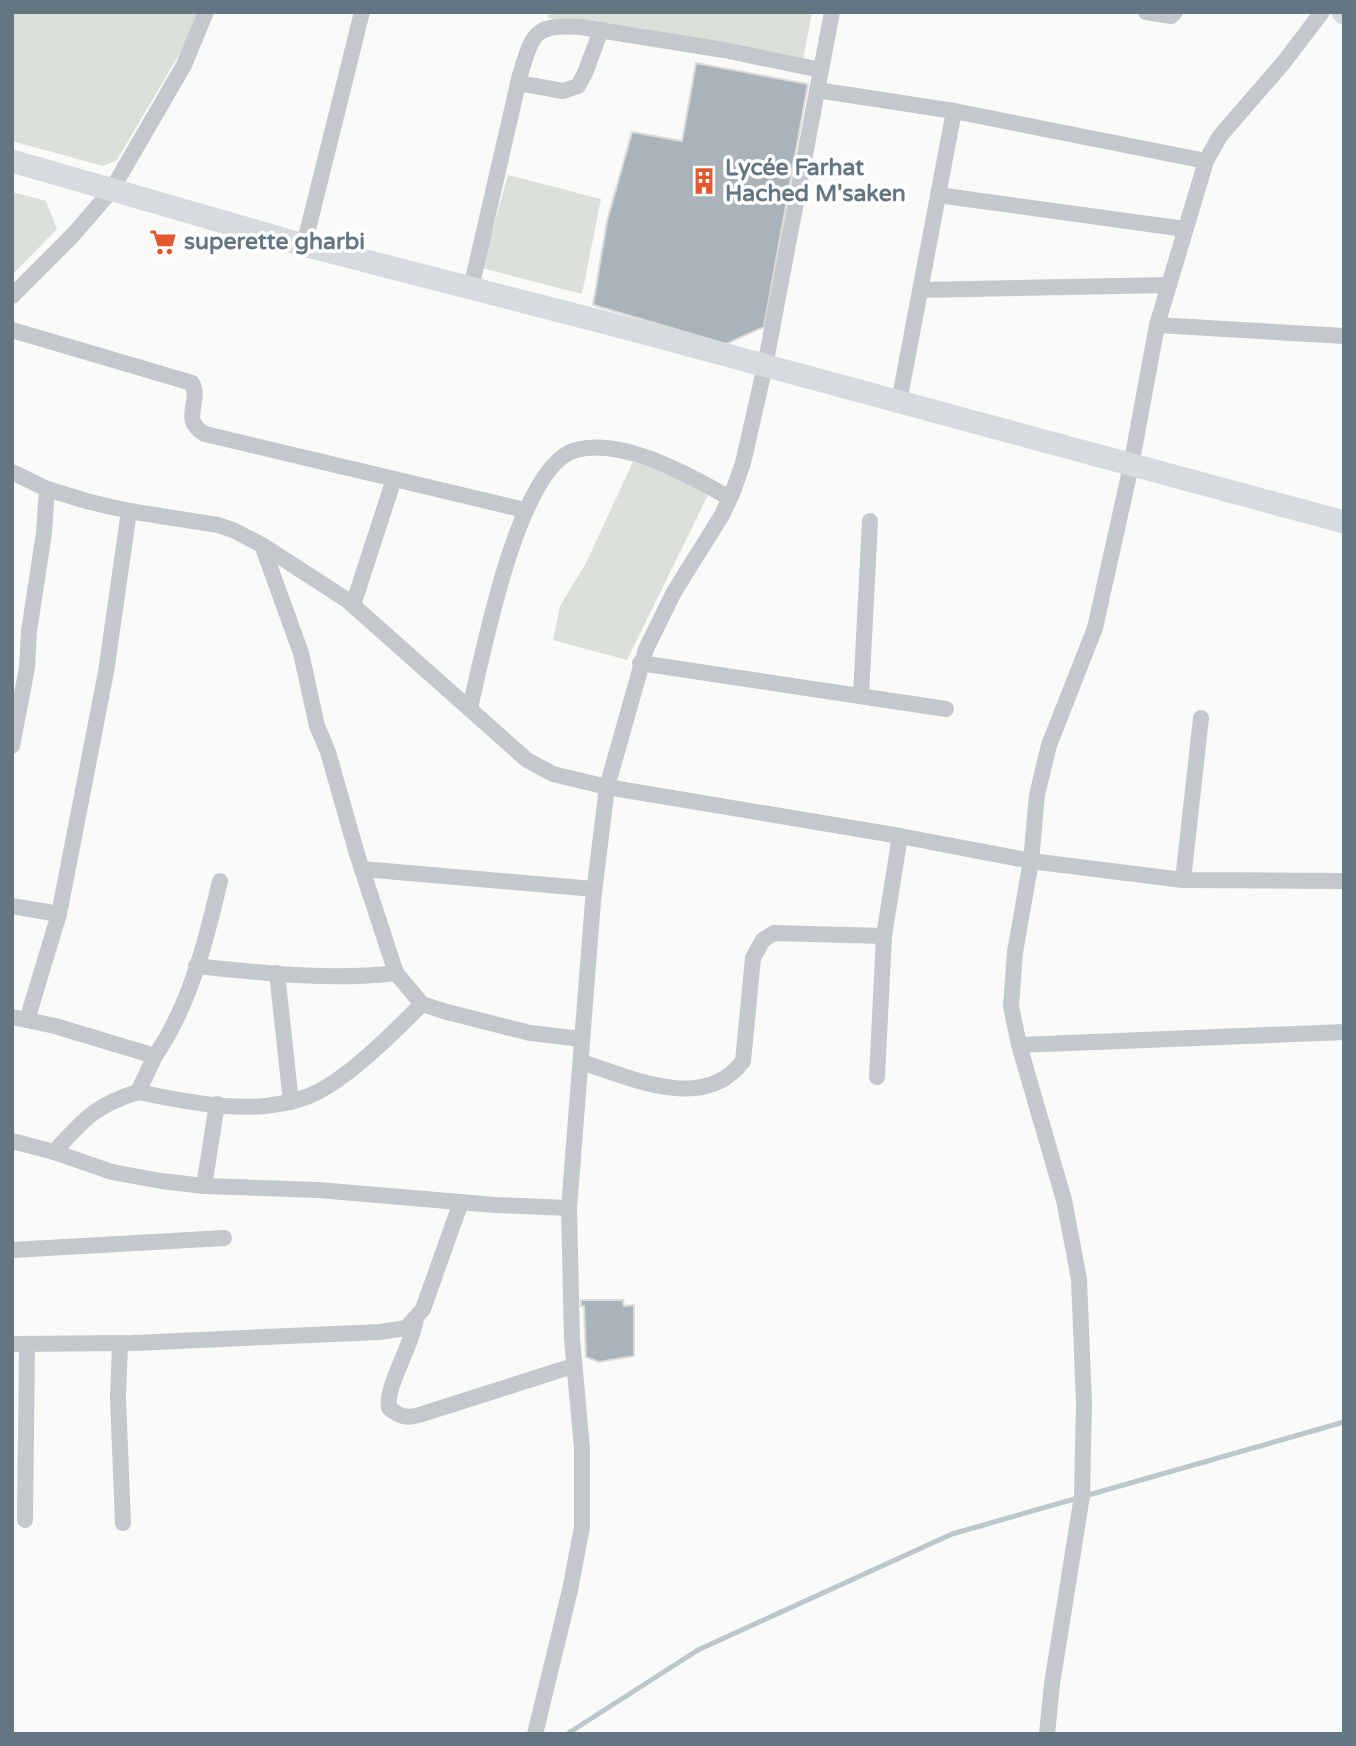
<svg xmlns="http://www.w3.org/2000/svg" width="1356" height="1746" font-family="'Varela Round',sans-serif">
<rect width="100%" height="100%" fill="#fafaf8"/>
<!-- green -->
<g fill="#dadfd7">
<path d="M12,12H198L187,41L117,160L103,166L12,141Z"/>
<path d="M549,12H812L803,60L548,18Z"/>
<path d="M508,175L601,199L582,294L482,268Z"/>
<path d="M12,192L46,201L57,229L12,275Z"/>
<path d="M633,462L678,476L708,495L627,660L553,640L560,606L586,563Z"/>
</g>
<g fill="none" stroke-linecap="round" stroke-linejoin="round">
<!-- stream -->
<path stroke="#bbc7cb" stroke-width="5" d="M567,1734L698,1650L952,1534L1344,1422"/>
</g>
<!-- building -->
<g fill="#aab3b9" stroke="#dcdcda" stroke-width="2">
<path d="M696,63L808,84L764,327L726,344L593,305L607,221L632,132L682,141Z"/>
<path d="M581,1300H623L624,1306L634,1305V1356L599,1362L586,1357L584,1306H581Z"/>
</g>
<g fill="none" stroke-linecap="round" stroke-linejoin="round">
<!-- street -->
<g stroke="#c3c8cc" stroke-width="16">
<path d="M1146,12L1171,16L1175,12"/>
<path d="M518,83L563,91L578,86L585,73L601,30"/>
<path d="M817,90L954,111L1206,161"/>
<path d="M938,195L1185,229"/>
<path d="M304,245L362,12"/>
<path d="M471,288L520,75C533,33 534,24 580,27L724,50L821,70"/>
<path d="M920,290L1169,285"/>
<path d="M12,296L73,235L111,191L184,65L206,12"/>
<path d="M1157,325L1344,336"/>
<path d="M12,330L192,383C202,403 179,419 205,434L525,510"/>
<path d="M899,402L954,111"/>
<path d="M12,472L47,489L90,502L129,511L218,525L233,530L262,545L347,600L527,760L553,774L607,787L900,836L1031,861L1183,880L1344,881"/>
<path d="M262,545L301,653L317,726L328,752L357,854L396,973"/>
<path d="M353,605L394,479"/>
<path d="M640,663L946,709"/>
<path d="M861,696L870,521"/>
<path d="M470,708C483,654 518,465 576,450C623,437 690,476 730,498"/>
<path d="M12,746L27,668L29,631L44,533L47,489"/>
<path d="M362,869L594,889"/>
<path d="M1183,880L1201,718"/>
<path d="M12,906L59,914"/>
<path d="M196,966C262,973 331,981 396,973L422,1004L447,1012L530,1033L582,1039"/>
<path d="M277,973L291,1102"/>
<path d="M12,1017L55,1026L155,1056L138,1092C95,1105 83,1120 54,1152"/>
<path d="M27,1020L59,914L106,672L129,511"/>
<path d="M1019,1045L1344,1032"/>
<path d="M155,1056C190,1005 206,941 220,881"/>
<path d="M581,1062C630,1077 704,1114 743,1061L753,958L763,940L774,933L884,936"/>
<path d="M877,1077L884,936L900,836"/>
<path d="M138,1092C191,1103 256,1117 309,1096C346,1081 394,1032 422,1004"/>
<path d="M12,1141L54,1152L112,1172L161,1181L204,1186L318,1190L495,1205L569,1208"/>
<path d="M204,1186L217,1104"/>
<path d="M12,1250L224,1238"/>
<path d="M416,1318C413,1345 385,1386 389,1408C399,1416 407,1419 419,1415L573,1366"/>
<path d="M12,1344L133,1343L380,1332L406,1328L423,1309L461,1202"/>
<path d="M120,1344L118,1398L123,1523"/>
<path d="M25,1520L27,1344"/>
<path d="M535,1734L570,1590L582,1527V1448L572,1339L569,1208L593,901L607,787L646,649L674,592L722,515L732,494L743,463L765,366L832,12"/>
<path d="M1047,1734L1052,1684L1082,1496L1084,1403L1079,1279L1064,1200L1019,1045L1011,1006L1015,952L1031,861L1037,795L1049,745L1095,628L1131,466L1157,325L1206,161L1220,136L1284,62L1322,12"/>
</g>
<!-- secondary -->
<g stroke="#d6dbdf" stroke-width="23">
<path d="M1343,12L1344,13"/>
<path d="M12,161L304,245L641,332L1344,522"/>
</g>
</g>
<!-- icons -->
<defs>
<symbol id="building-bare" viewBox="-9 -9 18 18"><path d="M-4-6H4V6H1V3H-1V6H-4ZM-2.5-4.3h1.7v1.8h-1.7ZM.8-4.3h1.7v1.8H.8ZM-2.5-1h1.7V.8h-1.7ZM.8-1h1.7V.8H.8Z" fill="#e4572e" stroke="#fff" stroke-width="2.5" paint-order="stroke"/></symbol>
<symbol id="supermarket-bare" viewBox="-9 -9 18 18"><path d="M-6-5.5h2.5l.6 2H6L4.5 2H-2.5L-4.4-4H-6ZM-1.5 3.2a1.3 1.3 0 1 0 .1 0ZM3 3.2a1.3 1.3 0 1 0 .1 0Z" fill="#e4572e" stroke="#fff" stroke-width="2.5" paint-order="stroke"/></symbol>
</defs>
<g fill-rule="evenodd">
<use href="#building-bare" x="685" y="162" width="38" height="38"/>
<use href="#supermarket-bare" x="144" y="223" width="38" height="38"/>
</g>
<g text-anchor="middle" dominant-baseline="central" stroke-width="7" stroke-linejoin="round" paint-order="stroke">
<!-- poi labels -->
<g font-size="23" font-weight="bold" fill="#657683" stroke="#fff" text-anchor="start">
<text x="725" y="168">Lycée Farhat<tspan x="725" dy="26">Hached M'saken</tspan></text>
<text x="184" y="242">superette gharbi</text>
</g>
</g>
<!-- border -->
<rect width="1356" height="1746" fill="none" stroke="#657683" stroke-width="28"/>
</svg>
